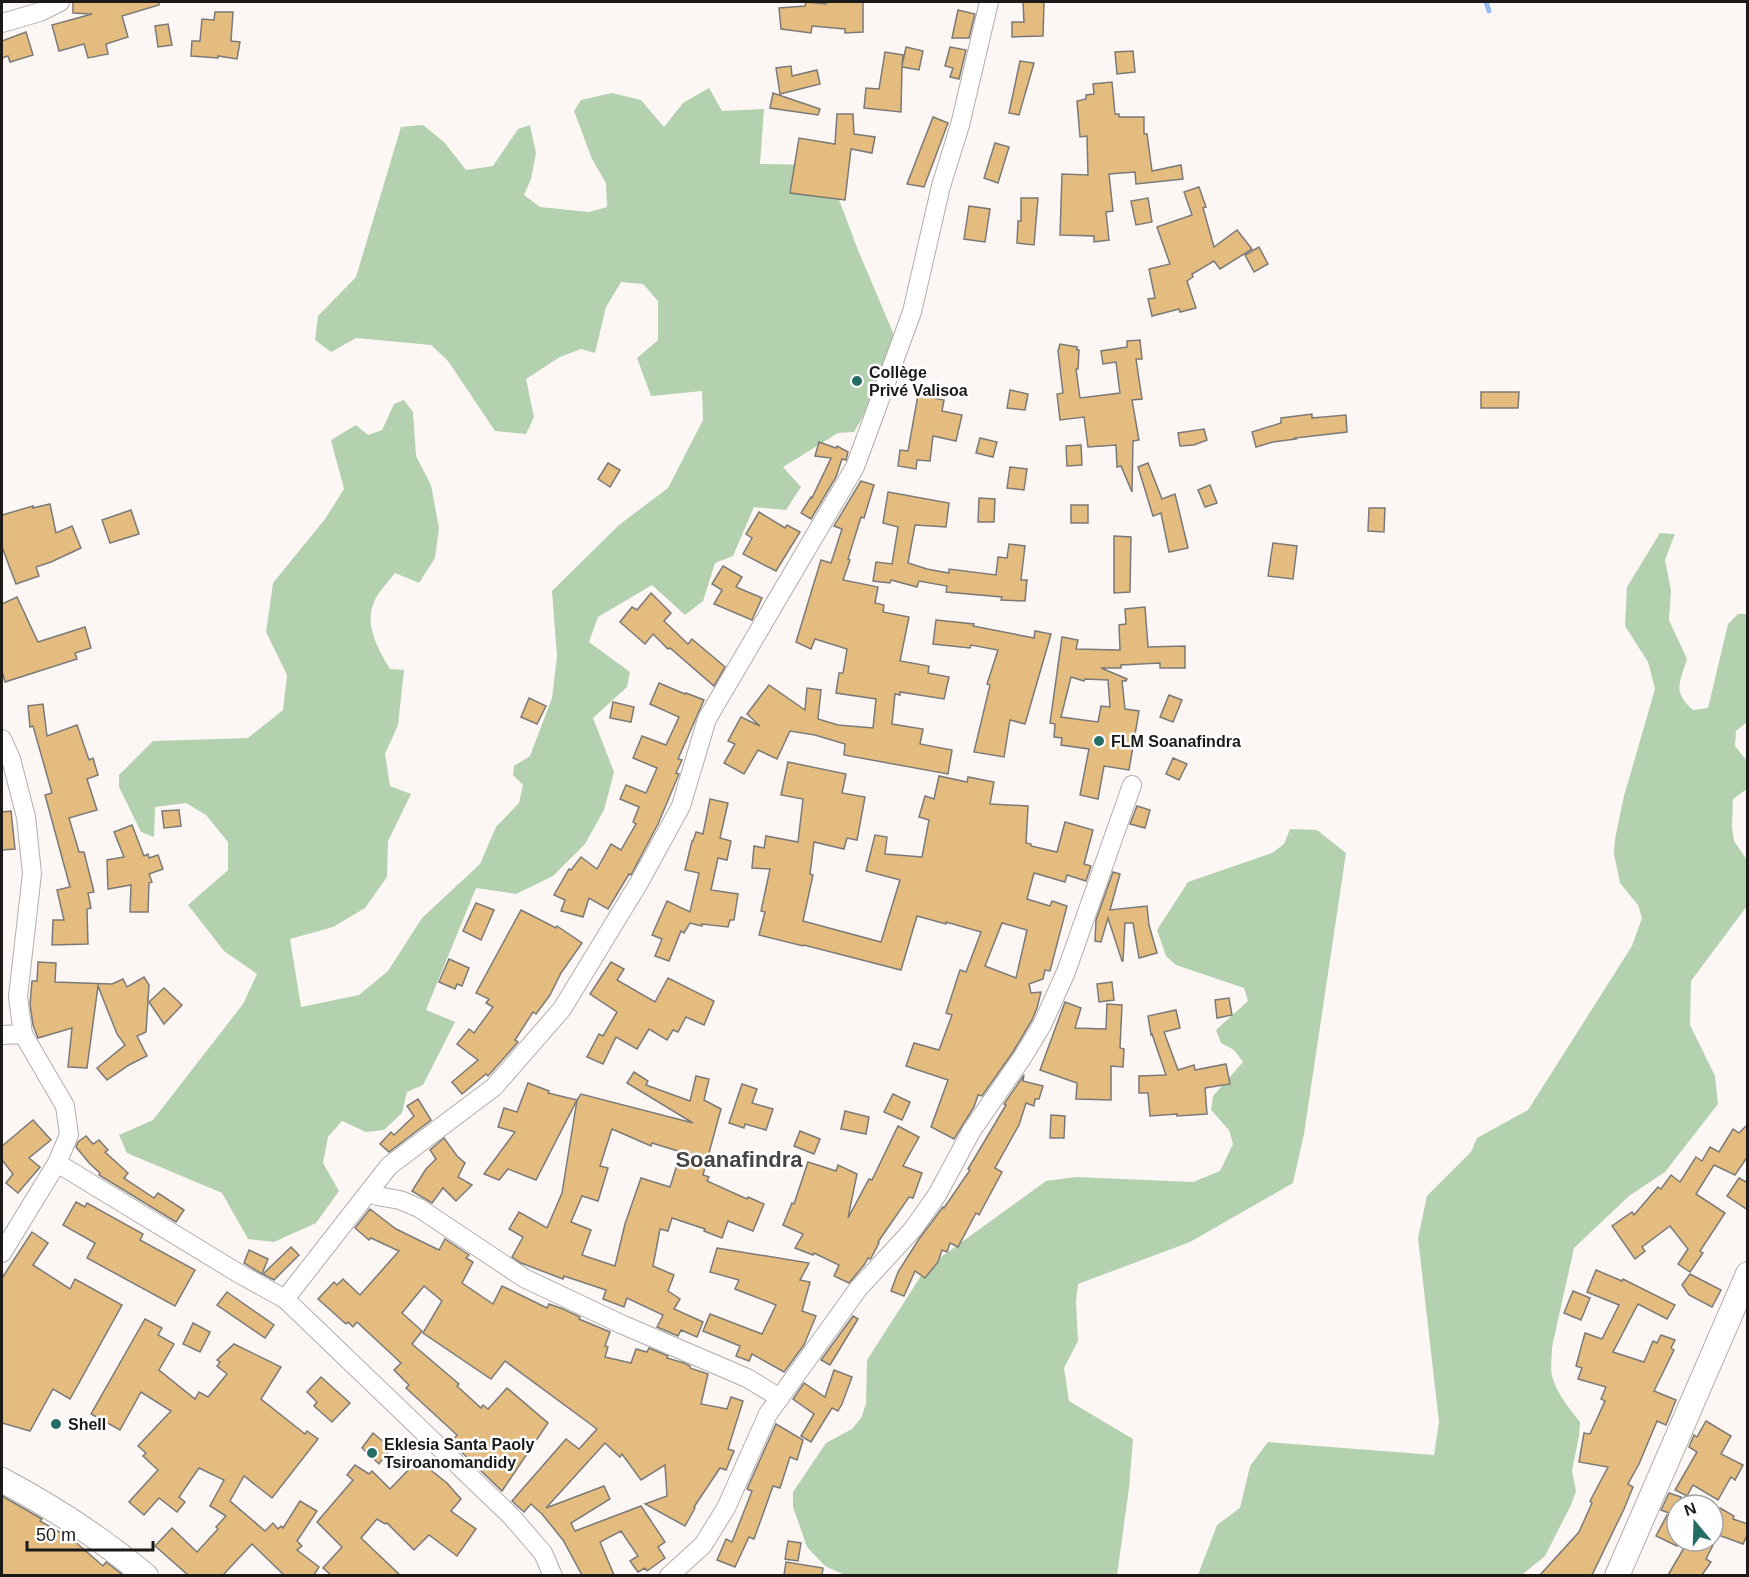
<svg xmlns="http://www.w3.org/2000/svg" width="1749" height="1577" font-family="Helvetica,sans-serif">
<rect width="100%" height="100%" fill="#fcf7f5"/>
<!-- green -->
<g fill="#b4d1af">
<path d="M709,88L722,111L764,109L760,164L826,165L858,250L894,335C884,368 873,402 854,432L838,433L783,467L801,487L786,510L754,507L733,556L715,563L703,601L685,615L652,585L598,617L589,642L630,672L627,687L593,718L614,772L604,810L585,844L553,876L516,894L476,888L426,1010L455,1022L423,1085L407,1092L402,1113L384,1130L366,1132L342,1121L328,1137L323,1163L339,1191L316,1223L274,1242L248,1239L222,1193L127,1153L119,1135L153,1120L243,1004L257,974L224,951L188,905L228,870V842L206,815L186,803L155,807L154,837L141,832L119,787V775L153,741L248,738L283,710L287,675L266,632L273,583L325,519L344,489L331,440L356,425L368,435L382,430L394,404L404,400L413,412L416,456L431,485L439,528L435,558L419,583L395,573C388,582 379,591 375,600C363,624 378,649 390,669L404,670L398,725L385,754L390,786L411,794L388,841L387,877L365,908L333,927L290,939L301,1007L359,995L388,971L422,918L480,864L496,827L519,803L523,785L513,775L514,766L530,756L552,698L557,656L552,591L619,525L668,488L703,420L702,391L651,396L637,358L658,340V301L643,284L621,282L606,307L595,353L581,349L560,357L526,379L534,417L526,434L495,431L448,361L431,345L356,338L331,352L315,340L318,316L356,277L401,127L423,125L444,142L466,170L493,166L518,129L530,125L536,153L531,179L524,195L540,207L589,212L607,207L606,183L592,159L574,111L581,100L612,93L641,100L664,127L683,103Z"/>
<path d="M1660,533L1675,534L1665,560L1671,591L1669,620L1687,659C1680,683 1672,691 1693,710L1708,708L1728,624L1738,614H1747V722L1736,731L1735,746L1747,761V789L1733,799L1732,827L1734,841L1747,860V906L1691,981L1690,1025L1715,1076L1718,1104L1665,1172L1629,1196L1574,1248L1552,1347C1552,1356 1550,1367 1552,1376C1557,1394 1569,1408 1580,1422L1579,1436L1572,1471L1576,1491L1571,1505L1545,1556L1522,1575H1198L1217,1525L1240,1508L1250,1466L1268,1442L1434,1455L1439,1422L1418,1238L1427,1196L1471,1152L1477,1138L1528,1110L1632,946L1642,918L1638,905L1620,883L1614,854L1615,839L1624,796L1655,689L1648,662L1625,626L1627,587Z"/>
<path d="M1290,829L1317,830L1346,853L1304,1134L1293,1183L1190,1242L1078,1284L1076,1302L1078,1341L1064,1368L1069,1401L1133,1439L1129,1488L1117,1575H845L825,1566L807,1547L793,1507V1492L826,1443L852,1429L861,1418L866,1404L867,1360L926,1268L1046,1181L1076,1177L1193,1182L1220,1171L1233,1144L1229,1130L1211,1110L1213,1096L1243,1062L1234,1050L1221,1043L1216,1030L1248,1001L1244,988L1176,965L1166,956L1157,930L1188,882L1272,853L1284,844Z"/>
</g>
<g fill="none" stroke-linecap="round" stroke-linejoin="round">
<!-- stream -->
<path stroke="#99bbf4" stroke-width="5" d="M1486,2L1489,11"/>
</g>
<!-- building -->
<g fill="#e4bc7f" stroke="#7c7a76" stroke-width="1.5" fill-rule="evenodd">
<path d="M73,2H159V5L122,16L128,37L106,44L108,54L88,58L84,44L59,51L52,25L92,14L73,13Z"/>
<path d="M806,2L826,4V2H863V32L845,33V29L812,26L811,33L781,29L779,8L805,6Z"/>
<path d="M1023,2H1044L1043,36L1012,37V22H1024Z"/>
<path d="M958,10L975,14L969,38H952Z"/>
<path d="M215,12H233L231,41L240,42L237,59L218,56V58L191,56L192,41H200L202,19L214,20Z"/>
<path d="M168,24L172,45L158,47L155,26Z"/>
<path d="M26,32L33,55L10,62L8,56L2,58V41Z"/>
<path d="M906,47L923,51L919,70L902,67L901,112L864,108L866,88L879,89L885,52L903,55L902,66Z"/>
<path d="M950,47L966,50L959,79L950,77L953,68L945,66Z"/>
<path d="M1133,51L1135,72L1117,74L1115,52Z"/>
<path d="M1020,61L1034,63L1019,115L1009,113Z"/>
<path d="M791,66L792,76L817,70L820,84L780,94L776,68Z"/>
<path d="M1112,82L1115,114H1119V117H1144V134H1147L1152,171L1181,165L1183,179L1136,184L1135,172L1109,174L1113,211L1106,212L1109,240L1094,242V236L1060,235L1062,174L1088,175L1087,136L1080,137L1077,101L1086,99V95L1094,94L1093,84Z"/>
<path d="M773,93L820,109L818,115L770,108Z"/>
<path d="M837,114H853L854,134L875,137L872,153L851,149L845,200L790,193L799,138L835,144Z"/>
<path d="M933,117L948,123L924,187L907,184Z"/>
<path d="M995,143L1009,147L998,183L984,178Z"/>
<path d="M1199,187L1206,207L1203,208L1214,247L1237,230L1252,249L1220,269L1214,261L1192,274L1193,277L1187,281L1196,308L1180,312L1179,309L1152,316L1148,299L1155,298L1149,269L1170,264L1157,227L1192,215L1184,192Z"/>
<path d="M1021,198H1038L1034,245L1017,243L1018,221H1021Z"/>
<path d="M1148,198L1152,222L1136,225L1131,201Z"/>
<path d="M969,206L990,209L985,242L964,239Z"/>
<path d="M1259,247L1268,264L1254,272L1245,255Z"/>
<path d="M1140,340L1142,359H1136L1142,399L1132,400L1139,440L1133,441L1132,492L1121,466L1117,467L1116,445L1088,447L1084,417L1060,420L1057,394L1063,393L1058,351L1060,344L1077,347V350H1079L1078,369H1076L1080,398L1120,393L1116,362L1103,364L1101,351L1127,347V341Z"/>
<path d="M1010,390L1028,394L1025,410L1007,408Z"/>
<path d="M1481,392H1519L1518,408H1481Z"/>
<path d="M918,395L944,400L942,411L962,415L956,441L933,436L930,461L917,460L916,469L898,466L900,450L908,451Z"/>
<path d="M1312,414V418L1346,415L1347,432L1295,438L1296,439L1273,442L1256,447L1252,432L1281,423V418Z"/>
<path d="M1204,429L1207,440L1194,445L1180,446L1178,433Z"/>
<path d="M980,438L997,442L993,457L976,453Z"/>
<path d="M819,442L836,448L837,446L848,452L846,460L842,459L836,477L811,519L801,513L811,497L812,498L831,458L815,456Z"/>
<path d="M1081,445L1082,465L1067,466L1066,446Z"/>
<path d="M608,463L620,470L610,487L598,479Z"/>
<path d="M1148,463L1162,499L1175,494L1188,548L1169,552L1161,513L1153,516L1138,467Z"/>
<path d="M1010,467L1027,469L1024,490L1007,488Z"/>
<path d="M861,481L874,485L864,518L861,517L848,559L850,560L843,580L878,587L875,603L884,605L883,612L909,617L900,661L929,666L928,673L949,677L944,699L900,692V695L895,694L892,724L923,729L920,744L952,750L948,774L844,755L845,744L815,735L790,731L777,759L758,750L744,774L724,763L735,744L728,741L741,717L760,726L747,714L769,685L805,710L807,688L821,690L818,719L838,725L873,728L876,699L836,693L839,673H843L847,649L815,639L811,649L796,642L821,560L831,563L842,529L834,526Z"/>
<path d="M1210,485L1217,503L1205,507L1198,490Z"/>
<path d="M888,492L949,503L946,527L915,525L908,563L927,569L949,573V569L996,575L998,557L1007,558L1009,544L1025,546L1021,580H1027L1025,601L1001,600L1002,597L946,592L947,586L919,581L917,587L891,580L890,583L873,581L876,562L892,564L898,527L883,523Z"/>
<path d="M979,498L995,499L994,522H978Z"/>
<path d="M50,504L56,533L72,526L81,548L51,562L36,567L39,576L16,584L2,547V515L33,506V508Z"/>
<rect x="1071" y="505" width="17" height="18"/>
<path d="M1369,508H1385L1384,532L1368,531Z"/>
<path d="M131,510L139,534L110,543L102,520Z"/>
<path d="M759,512L785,528L787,525L800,532L776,571L743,554L752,538L746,534Z"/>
<path d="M1114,536L1131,537L1130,592L1114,593Z"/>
<path d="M1273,543L1297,546L1293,579L1268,576Z"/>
<path d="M723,566L742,577L736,587L762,598L752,620L714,604L722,590L712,584Z"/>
<path d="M651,593L671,613L664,621L688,644L692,639L725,667L714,686L670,648L668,649L653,634L645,644L620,622L632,607L637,610Z"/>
<path d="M17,597L38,642L85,627L91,648L75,653L77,659L5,682L2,671V604Z"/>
<path d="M1145,607L1148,647L1185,646V668H1160V663L1121,665V668H1101L1127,679L1126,681H1122L1125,709L1139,711L1129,770L1104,766L1098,799L1080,795L1089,749L1061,745L1062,738L1054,737L1055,724L1050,723L1062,637L1078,640L1076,649L1120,650L1119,625L1126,624L1125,609ZM1071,677L1084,681L1085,679L1108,680L1110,707L1101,706L1098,722L1061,717Z"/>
<path d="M936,620L974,624L973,626L1034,638L1035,631L1051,634L1025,724L1010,720L1004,757L974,752L990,685L987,684L998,650L971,645L970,648L933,644Z"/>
<path d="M659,683L685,694L686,693L704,700L678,759L682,760L676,773L679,774L658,824L631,875L629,874L608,909L589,898L583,917L561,911L565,900L554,895L569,869L571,870L581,857L597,869L611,844L621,850L636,824L633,822L639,807L620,799L626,785L646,793L657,768L633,758L642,736L666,745L679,717L650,704Z"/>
<path d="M1169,695L1182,700L1173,722L1160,717Z"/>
<path d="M529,698L546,706L537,724L521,717Z"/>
<path d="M613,702L634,707L631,722L610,718Z"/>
<path d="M43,704L47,736L77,725L89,760L93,758L98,775L87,779L97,810L69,818L79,852H84L94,892L88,893L91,908L87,909L88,944L52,945L53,920H64L57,890L70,887L45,795L52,793L33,726L30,727L28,706Z"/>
<path d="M1173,758L1187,764L1179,780L1166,774Z"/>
<path d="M788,762L846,774L842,793L865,797L857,840L847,838L844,849L814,842L810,874L813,875L803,921L881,942L900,880L866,871L875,835L887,837L885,854L922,857L929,820L919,817L925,796L934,799L939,776L967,782L968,777L994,782L990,804L1028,806L1026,843L1031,844V846L1057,852L1065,822L1093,830L1084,864L1091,866L1086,881L1067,875L1065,882L1034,873L1027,899L1050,906L1052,901L1067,906L1050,971L1045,970L1043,979L1029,984L1031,993L1041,992L1037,1008L1032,1020L1013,1052L982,1096L978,1095L974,1107L954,1139L931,1127L948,1080L906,1066L914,1043L939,1050L952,1015L946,1013L960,970L966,972L981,932L946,922V924L917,916L901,970L804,945L803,946L759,935L765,912L761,911L770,869L752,868L754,846L764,848L766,836L798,842L803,799L781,795ZM1002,923L1027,930L1016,978L985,966Z"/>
<path d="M710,799L728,803L720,838L731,841L727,860L718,858L711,890L738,894L734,920H730L728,927L702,924V926L690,923L684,933L681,931L669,961L655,956L662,939L652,935L667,901L690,912L699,873L685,870L692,841H693L696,832L703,834Z"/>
<path d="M1137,806L1150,810L1145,828L1130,824Z"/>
<path d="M179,810L181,826L164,828L162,811Z"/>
<path d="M11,811L15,849L2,850V812Z"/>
<path d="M132,825L144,856L148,854L149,858L158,855L163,869L149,874L152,882L149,883L148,912H130L131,885L108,889L107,860L124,857L114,832Z"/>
<path d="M1113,872L1120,874L1110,910L1147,906L1149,925L1157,953L1139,958L1133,923H1125L1123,961H1122L1108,918L1101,942L1095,941L1096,920Z"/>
<path d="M476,903L494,910L481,940L463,931Z"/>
<path d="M521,910L556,928L557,926L582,943L561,973L550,995L536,1014L533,1012L515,1040L518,1042L488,1076L486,1074L462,1094L452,1082L478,1060L457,1044L469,1029L474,1033L493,1007L486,1003L489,999L476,993Z"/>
<path d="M449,959L469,968L462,986L457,984L455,989L439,982Z"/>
<path d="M38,962L56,963L55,982L112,984L123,979L127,987L144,977L149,985L146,1032L137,1036L147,1056L129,1065L107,1080L97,1068L125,1045L117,1034L98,986L87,1068L68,1067L72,1028L38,1038L33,1025L30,1004L32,981H37Z"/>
<path d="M611,962L624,969L617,980L655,1002L668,978L714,1001L704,1025L686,1017L678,1032L673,1030L667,1040L649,1029L637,1049L616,1037L603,1064L587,1057L599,1034L603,1036L617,1012L590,994Z"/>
<path d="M1112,982L1114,1000L1099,1002L1097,984Z"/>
<path d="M164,988L182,1005L164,1024L149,1002Z"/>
<path d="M1229,998L1232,1015L1217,1018L1215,1000Z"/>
<path d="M1065,1002L1081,1008L1075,1028L1106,1029L1107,1004L1122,1005L1120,1048L1124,1049L1123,1067L1111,1066V1100L1076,1099L1077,1083L1040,1070Z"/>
<path d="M1176,1010L1180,1028L1164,1032L1178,1070L1194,1065L1195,1070L1226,1064L1230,1084L1205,1088L1207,1114L1177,1116V1114L1150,1116L1148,1093H1139V1076L1166,1075L1152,1034L1151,1035L1148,1016Z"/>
<path d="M634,1072L648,1081L646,1085L690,1101L696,1076L709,1079L704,1100L721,1109L703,1175L709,1177L707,1181L747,1199L748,1197L764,1204L753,1231L728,1221L722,1238L704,1231L705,1229L672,1218L668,1231L660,1229L653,1266L674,1275L668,1291L680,1299L674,1309L703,1322L697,1337L681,1330L678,1336L657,1327L663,1315L627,1298L624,1307L603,1299L606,1290L564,1276L563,1279L521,1263L512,1257L523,1237L509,1229L519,1212L547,1228L562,1193L577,1100L581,1094L693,1123L627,1083ZM612,1129L651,1146L652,1143L681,1152L670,1187L641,1178L625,1224L615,1266L582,1255L591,1230L571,1222L582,1196L598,1201L608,1168L600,1166Z"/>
<path d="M1024,1075L1023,1081L1043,1086L1039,1099H1035L1034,1106L1026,1103L1019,1125L995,1168L1002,1172L979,1215L976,1213L958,1247L950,1243L947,1252L942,1250L938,1262L925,1278L915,1271L904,1296L891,1291L898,1272L919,1239L943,1207L944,1208L970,1170L968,1169L1006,1105L1004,1104Z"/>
<path d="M528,1083L549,1091L548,1093L577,1100L536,1180L508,1169L499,1180L484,1174L515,1132L498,1127L504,1108L517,1112Z"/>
<path d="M742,1084L757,1089L752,1103L773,1109L766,1130L745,1124L744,1128L729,1123Z"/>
<path d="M893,1094L910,1102L902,1120L884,1112Z"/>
<path d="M418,1099L431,1120L389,1152L380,1144L391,1132L394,1135L414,1116L407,1106Z"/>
<path d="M845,1111L869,1117L866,1134L841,1129Z"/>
<path d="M1051,1115L1065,1116L1064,1138H1050Z"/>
<path d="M33,1120L51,1140L29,1158L40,1167L18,1193L6,1183L13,1174L2,1160V1146Z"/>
<path d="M1748,1124V1156L1735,1175L1714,1165L1696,1194L1725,1213L1700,1251L1703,1253L1690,1272L1678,1264L1688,1249L1670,1226L1642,1247L1645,1251L1635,1259L1612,1226L1632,1212L1634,1215L1658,1187L1661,1189L1671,1175L1680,1182L1696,1157L1702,1161L1710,1147L1719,1152L1733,1129L1739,1133Z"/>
<path d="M898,1126L919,1137L903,1166L922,1173L913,1198L909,1197L878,1242L879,1243L871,1258L870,1259L868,1258L864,1265L849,1283L834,1276L839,1265L814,1253L813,1255L795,1248L803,1234L783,1225L792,1203L794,1204L808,1162L836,1171L838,1165L857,1174L848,1218L869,1179L872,1180Z"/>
<path d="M800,1131L820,1139L814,1154L794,1146Z"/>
<path d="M86,1136L93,1144L99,1140L108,1150L105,1152L128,1173L124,1178L154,1198L158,1193L184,1210L176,1222L99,1175L100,1173L90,1164L76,1147L78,1142Z"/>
<path d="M444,1138L457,1156L465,1163L458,1177L472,1185L456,1201L443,1188L432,1203L412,1191L426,1169L436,1159L430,1150Z"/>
<path d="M1739,1178L1748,1183V1210L1727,1196Z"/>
<path d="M76,1202L85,1207L87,1203L143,1234L140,1240L195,1270L175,1306L87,1258L95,1243L63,1225Z"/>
<path d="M370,1209L396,1229L439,1250L445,1239L469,1255L466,1258L473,1262L462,1283L493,1304L502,1286L547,1308L549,1304L563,1309L580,1317L579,1319L610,1332L605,1346L608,1347L605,1357L631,1363L636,1349L647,1352L649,1348L668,1356L667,1358L684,1363L690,1366V1368L708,1374L701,1404L727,1409L731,1397L743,1401L728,1449L734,1451L726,1470L720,1468L694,1507L695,1508L685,1526L645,1504L667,1496L665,1465L641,1480L622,1454L620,1457L605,1443L546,1508L604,1486L610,1499L571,1523L575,1531L641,1506L665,1542L658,1547L665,1558L647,1571L645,1568L638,1572L630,1561L638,1556L621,1531L600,1542L614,1575H582L563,1540L542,1514L531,1504L524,1512L512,1501L566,1439L579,1449L597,1429L505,1361L491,1379L423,1333L442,1301L424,1286L402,1313L422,1331L412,1344L459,1384L457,1386L481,1408L483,1405L488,1409L507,1388L548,1423L502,1491L451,1442L457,1435L406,1388L409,1385L394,1370L401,1363L357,1322L353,1327L348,1322L346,1324L318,1299L334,1282L337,1285L343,1279L360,1295L399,1251L371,1238L369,1240L355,1228Z"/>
<path d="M32,1232L48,1243L33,1265L70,1289L75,1279L122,1305L70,1399L53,1389L30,1431L2,1423V1278Z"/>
<path d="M291,1247L299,1255L274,1280L263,1274Z"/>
<path d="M717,1248L809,1263L800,1280L810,1282L802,1311L816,1316L804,1345L784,1372L752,1354L749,1361L736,1356L740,1346L703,1331L710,1314L762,1334L776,1305L735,1289L739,1280L710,1272Z"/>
<path d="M249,1250L268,1259L262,1274L244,1263Z"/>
<path d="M1596,1270L1622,1281L1623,1279L1675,1305L1667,1319L1638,1304L1613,1352L1644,1362L1653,1341L1657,1343L1661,1335L1675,1340L1671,1348L1674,1350L1654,1391L1676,1400L1666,1425L1657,1421L1639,1464L1628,1484L1633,1487L1624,1509L1592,1575H1540L1579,1532L1592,1503L1590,1501L1608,1467L1579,1462L1584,1433L1590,1434L1605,1401L1601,1399L1606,1387L1578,1379L1582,1368L1576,1366L1585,1333L1602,1339L1619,1305L1587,1292Z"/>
<path d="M1690,1274L1721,1290L1712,1307L1689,1295L1682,1285Z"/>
<path d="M1573,1291L1590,1298L1581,1320L1564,1313Z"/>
<path d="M227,1292L274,1325L265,1338L217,1305Z"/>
<path d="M853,1316L858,1319L830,1365L821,1360Z"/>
<path d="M145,1319L162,1328L158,1335L174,1344L159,1370L195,1399L199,1392L208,1397L227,1374L217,1366L220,1362L217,1360L234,1344L281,1367L261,1399L305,1434L307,1431L318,1439L272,1498L244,1476L230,1501L265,1531L273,1523L278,1529L281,1526L283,1528L300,1501L317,1511L297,1541L302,1546L297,1550L319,1567L314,1575H284L252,1544L223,1575H188L155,1546L172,1528L197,1552L218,1529L216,1527L226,1516L210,1506L224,1480L199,1468L179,1497L185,1502L177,1512L159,1498L144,1515L129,1502L158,1470L143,1456L146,1453L138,1446L171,1411L141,1392L120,1430L91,1414Z"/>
<path d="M193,1323L210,1332L200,1352L183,1344Z"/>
<path d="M834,1370L852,1377L842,1404L838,1411L832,1408L811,1442L801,1436L814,1414L793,1399L804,1383L825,1397Z"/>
<path d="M321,1377L350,1403L332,1422L314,1406L317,1402L307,1392Z"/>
<path d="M1706,1421L1731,1436L1721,1454L1743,1465L1735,1480L1731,1477L1718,1500L1693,1485L1687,1496L1675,1490L1697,1452L1689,1447L1694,1435L1697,1437Z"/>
<path d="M776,1424L803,1440L797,1460L790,1457L780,1488L773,1486L754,1539L749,1537L735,1567L717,1560L726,1539L732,1542L752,1491L747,1489Z"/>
<path d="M373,1433L391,1448L379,1464L362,1448Z"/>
<path d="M418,1460L447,1483L461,1499L451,1511L476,1529L457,1556L429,1535L414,1550L387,1523L385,1524L377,1519L361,1538L400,1575H331L323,1568L342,1547L317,1522L353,1480L347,1475L355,1465L369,1474L372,1471L390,1489Z"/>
<path d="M1669,1493L1681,1497L1674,1515L1661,1510Z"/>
<path d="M2,1496L42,1519L40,1521L72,1539L103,1566L106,1562L123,1575H2Z"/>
<path d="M1720,1508L1734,1516L1733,1519L1748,1524V1533L1743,1544L1713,1533V1521Z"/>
<path d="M1667,1515L1677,1520V1546L1656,1536Z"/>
<path d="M788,1541L801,1543L798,1561L785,1559Z"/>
<path d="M1688,1541H1715L1706,1559L1711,1562L1702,1575H1668Z"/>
<path d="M786,1562L823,1568L822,1575H784Z"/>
</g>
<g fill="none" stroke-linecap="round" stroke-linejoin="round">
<defs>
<g id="street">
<path d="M2,23L40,12L60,2"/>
<path d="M2,739L11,759L26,817L32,873L18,997L23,1034"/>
<path d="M2,1035L23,1034L65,1106L69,1135L57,1163L2,1253"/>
<path d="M57,1163L238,1273L285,1299L511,1516L543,1553L553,1576"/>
<path d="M377,1196L400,1200L419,1208L524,1278L621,1324L747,1378L780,1398"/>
<path d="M285,1299L389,1166L494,1087L562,1009L640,881L681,806L707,719L855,467L912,312L941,186L960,125L989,2"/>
<path d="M669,1576L703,1545L726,1508L768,1414L858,1289L913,1229L937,1195L972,1130L1022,1058L1042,1025L1066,972L1132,785"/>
</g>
<g id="secondary">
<path d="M2,1480C53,1507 102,1539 146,1576"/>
<path d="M1617,1576L1748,1274"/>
</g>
</defs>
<!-- street casing -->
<use href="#street" stroke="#b1adab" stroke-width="20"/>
<!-- secondary casing -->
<use href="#secondary" stroke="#b1adab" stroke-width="26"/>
<!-- street -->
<use href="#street" stroke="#fff" stroke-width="18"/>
<!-- secondary -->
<use href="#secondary" stroke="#fff" stroke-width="24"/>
</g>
<!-- markers -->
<g fill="#266e65" stroke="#fff" stroke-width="2">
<circle cx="857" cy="381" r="6"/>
<circle cx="1099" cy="741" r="6"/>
<circle cx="56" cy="1424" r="6"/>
<circle cx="372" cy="1453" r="6"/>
</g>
<g text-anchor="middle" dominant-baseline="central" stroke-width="5" stroke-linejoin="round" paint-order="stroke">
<!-- poi labels -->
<g font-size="16" font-weight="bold" fill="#1c1a19" stroke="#fff" text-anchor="start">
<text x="869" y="372">Collège<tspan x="869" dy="18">Privé Valisoa</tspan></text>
<text x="1111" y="741">FLM Soanafindra</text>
<text x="68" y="1424">Shell</text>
<text x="384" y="1444">Eklesia Santa Paoly<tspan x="384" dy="18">Tsiroanomandidy</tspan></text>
</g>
<!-- district labels -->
<g font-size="22" font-weight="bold" fill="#494543" stroke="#fff">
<text x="739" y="1159">Soanafindra</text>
</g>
</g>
<!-- border -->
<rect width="1749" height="1577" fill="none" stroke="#1c1a19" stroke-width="6"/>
<!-- north arrow -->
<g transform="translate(1695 1523) rotate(341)"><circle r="28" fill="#ffffff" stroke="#a4a3a3" stroke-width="1.5"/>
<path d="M0-4.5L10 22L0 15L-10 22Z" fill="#266e65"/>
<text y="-9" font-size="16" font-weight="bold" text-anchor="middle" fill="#1c1a19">N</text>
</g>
<!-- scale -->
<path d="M27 1541v9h126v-9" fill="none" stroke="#1c1a19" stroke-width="3"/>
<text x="36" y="1541" font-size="18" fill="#1c1a19" stroke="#ffffff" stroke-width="4.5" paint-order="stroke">50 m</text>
</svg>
